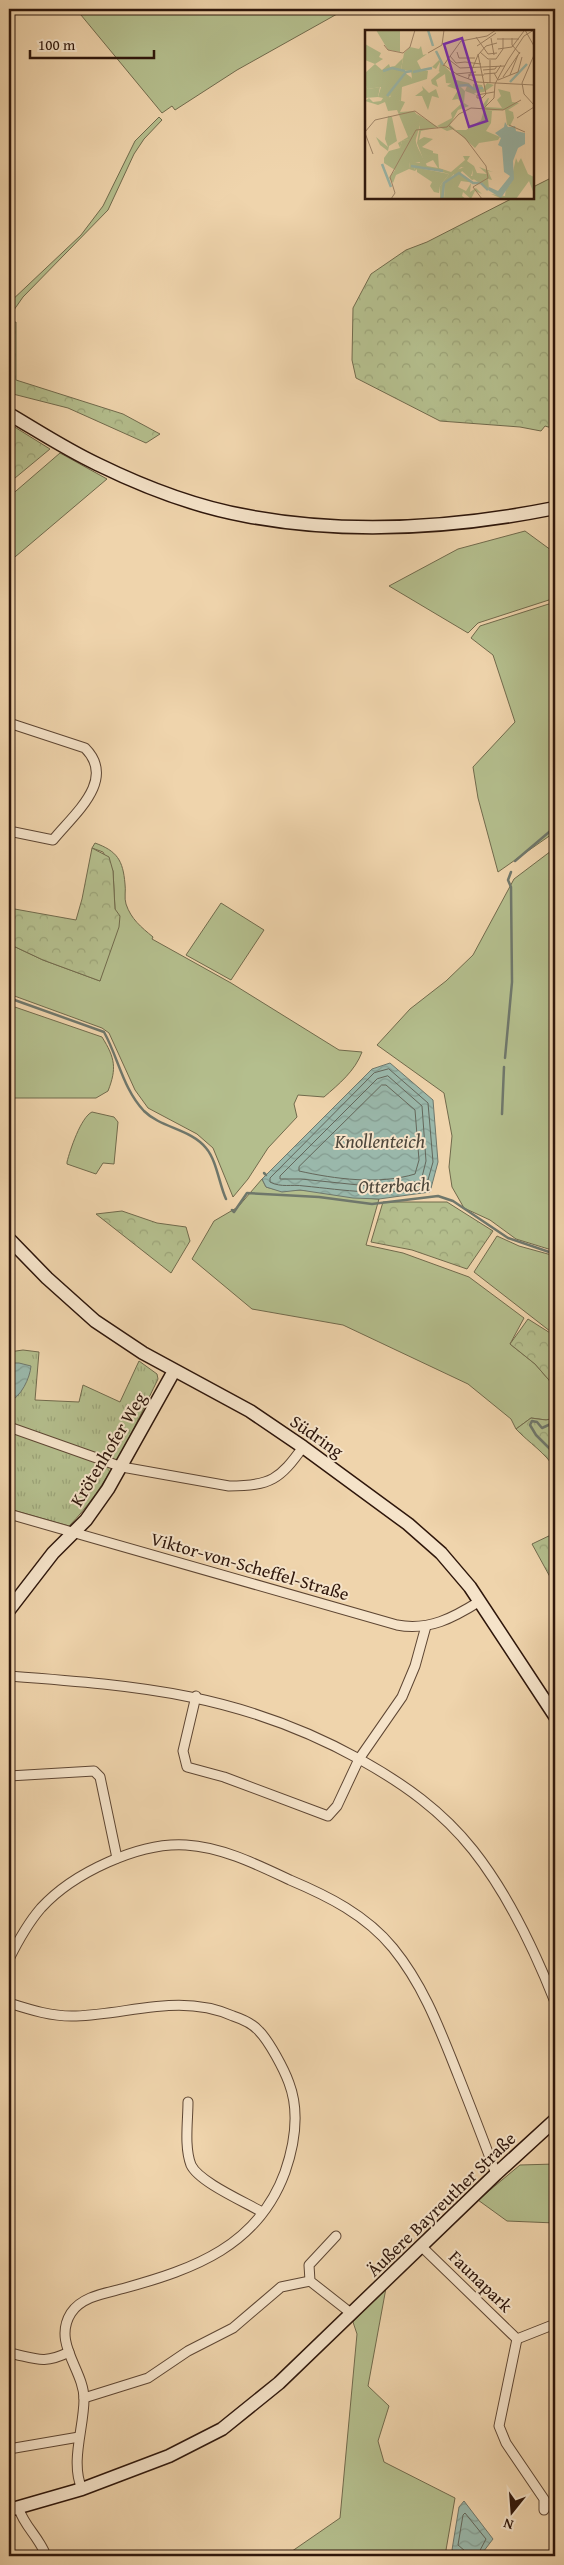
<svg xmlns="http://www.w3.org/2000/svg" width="564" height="2565" font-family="'Gentium Book Plus',serif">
<defs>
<pattern id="forest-crowns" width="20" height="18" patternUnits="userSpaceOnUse" patternTransform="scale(1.25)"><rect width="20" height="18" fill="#b4be8d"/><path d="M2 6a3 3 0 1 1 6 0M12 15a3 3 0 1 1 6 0" fill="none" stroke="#9ba378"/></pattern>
<pattern id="park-tufts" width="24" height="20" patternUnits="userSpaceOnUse" patternTransform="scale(1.25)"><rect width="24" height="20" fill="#b4be8d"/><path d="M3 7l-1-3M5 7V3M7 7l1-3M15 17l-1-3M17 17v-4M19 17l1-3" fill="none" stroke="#9ba378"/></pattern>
<pattern id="water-waves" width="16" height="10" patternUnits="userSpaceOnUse" patternTransform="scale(1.25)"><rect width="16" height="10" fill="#9ab8ab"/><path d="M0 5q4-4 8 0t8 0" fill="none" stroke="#859d92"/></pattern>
</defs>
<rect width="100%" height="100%" fill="#efd4ac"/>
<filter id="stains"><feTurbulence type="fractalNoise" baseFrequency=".004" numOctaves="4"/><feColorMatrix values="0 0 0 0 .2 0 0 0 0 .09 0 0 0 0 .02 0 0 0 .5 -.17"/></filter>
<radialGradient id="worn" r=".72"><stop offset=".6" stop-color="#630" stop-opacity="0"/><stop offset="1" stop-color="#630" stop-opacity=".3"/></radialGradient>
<!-- green -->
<g fill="#b4be8d" stroke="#716a4c">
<path d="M76,9H346L237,70L175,110L172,106L162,113Z"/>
<path d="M159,117L162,120L144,139L134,154L108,210L23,297L9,317V303L81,235L103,206L135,141Z"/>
<path d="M60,453L107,479L9,562V497Z"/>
<path d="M525,531L555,553V598L478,623L468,633L389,586L458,549Z"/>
<path d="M555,602V832L498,872L478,798L473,767L515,722L493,655L471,638L480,626Z"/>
<path d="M95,843C117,851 123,860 125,884C126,890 124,898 126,904C131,919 141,927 153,937L152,939L231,983L339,1050L362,1052C355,1071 339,1084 324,1097L298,1095L294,1104L297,1117L268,1148L248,1179L233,1197L213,1148L197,1134L148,1108L135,1090L109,1033L102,1028L9,994V944L43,960L100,981L115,909L113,871L103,852L92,848Z"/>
<path d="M555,848V1251L516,1239L490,1220L464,1208L452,1187L449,1167L452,1136L444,1093L377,1045L410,1009L446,981L473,955L514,879Z"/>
<path d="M221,903L264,930L231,980L186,955Z"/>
<path d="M9,1005L102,1037C115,1058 117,1068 108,1091L96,1098H9Z"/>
<path d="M92,1112L114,1117L118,1122L114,1164L103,1163L96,1174L67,1164V1162C70,1150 81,1117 92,1112Z"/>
<path d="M262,1179L266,1187C283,1192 285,1190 301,1190C327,1191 353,1198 379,1199L366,1245L403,1253L469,1277L524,1318L510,1344L535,1364L555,1387V1418L546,1420L531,1418L516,1429L511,1419L468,1384L343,1325L252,1309L192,1259L214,1221L238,1207Z"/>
<path d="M497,1236L519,1246L555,1256V1335L474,1272Z"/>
<path d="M555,2164V2223L507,2221L478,2200L520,2165Z"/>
<path d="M386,2288L368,2386L389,2406L378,2441L384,2462L455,2498L446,2550L453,2556H285L340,2518L357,2334L353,2322Z"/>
</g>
<!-- forest -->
<g fill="url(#forest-crowns)" stroke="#716a4c">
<path d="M555,176V429L545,426L541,431L520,427L440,421L356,378L352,360L353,308L371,274L406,250L427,242L513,198H533V187Z"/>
<path d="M16,322V380L123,414L160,434L146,443L68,408L9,393V323Z"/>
<path d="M13,426L50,449L9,483V427Z"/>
<path d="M92,848L109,857L113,871L115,909L120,916L119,927L100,981L43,960L9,944V908L76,920L82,899Z"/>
<path d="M383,1202H447L493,1231L467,1269L412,1250L371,1242Z"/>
<path d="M122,1211L157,1223L186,1227L190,1241L171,1273L96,1214Z"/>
<path d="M528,1319L555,1336V1387L535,1364L510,1344Z"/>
<path d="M531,1418L546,1420L555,1418V1469C546,1453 529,1443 516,1429Z"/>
<path d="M555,1533V1586L532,1544Z"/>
</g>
<!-- park -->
<path fill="url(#park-tufts)" stroke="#716a4c" d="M23,1350L39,1352L35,1400L79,1402L83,1385L120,1402L139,1361L157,1374L158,1379C134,1428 108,1487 69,1526L9,1509V1432L12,1422L9,1421V1352Z"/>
<!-- water -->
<g fill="url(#water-waves)" stroke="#6f776b">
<path d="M390,1063L433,1100L438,1162L430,1192L379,1199L353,1198L300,1190L282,1192L266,1187L262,1179L372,1069Z"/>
<path d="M9,1363H19L31,1366C30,1378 21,1397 9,1402Z"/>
<path d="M464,2501L493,2539L480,2556H469L452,2550L459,2507Z"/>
</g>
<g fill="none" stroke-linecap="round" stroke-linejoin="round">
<!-- shore -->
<g stroke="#64675b" stroke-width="1">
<path d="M389,1069L428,1103L433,1162L426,1187C384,1197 345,1190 304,1186C291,1184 282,1188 270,1182V1178L374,1073Z"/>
<path d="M388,1076L422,1106L426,1161L421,1181L378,1187L301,1179H280V1176L377,1079Z"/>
<path d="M382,1085H386L415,1110L419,1160L415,1174C379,1185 335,1179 299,1171V1167Z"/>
<path d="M467,2556L465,2551L458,2545L463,2515L465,2513L486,2539L477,2556"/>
</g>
<!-- stream -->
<g stroke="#6f776b" stroke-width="2.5">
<path d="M515,861L555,827"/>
<path d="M9,998L104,1032C118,1057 123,1089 144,1111C161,1128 191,1129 206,1148C217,1161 219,1184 226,1199"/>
<path d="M505,1058L512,982L511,887L508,880L511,872"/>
<path d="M502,1114L504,1067"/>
<path d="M264,1173L266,1175"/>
<path d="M232,1210L234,1212L247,1193L319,1197L372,1204L438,1196L453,1201L508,1238L555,1254"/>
<path d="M555,1422L542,1428L537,1422L532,1421L530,1425L536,1435L555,1454"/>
</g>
<defs>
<g id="street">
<path d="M9,723L85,748C117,780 74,814 53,840L9,831"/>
<path d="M9,1427L122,1467L229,1486C271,1486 280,1479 303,1447"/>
<path d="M9,1514L397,1625C429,1631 453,1618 480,1601"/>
<path d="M9,1676C142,1686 242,1694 361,1760C404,1784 442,1811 473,1850C508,1894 534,1949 555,2002"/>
<path d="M196,1696L183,1751L187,1767L224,1777L328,1816L337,1806L359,1759L402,1697L415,1666L426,1626"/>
<path d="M9,1776L94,1771L100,1777L117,1858"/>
<path d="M9,1959C18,1941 28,1923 41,1908C73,1873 139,1842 186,1845C222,1847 258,1865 290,1880C328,1896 366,1915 393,1948C424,1986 440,2030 458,2075C471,2108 484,2141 496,2174"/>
<path d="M9,2003C31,2010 53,2017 76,2016C131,2014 180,1993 233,2016C242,2019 253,2024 259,2031C269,2041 284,2069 289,2083C300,2112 295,2143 285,2172C258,2246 194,2269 125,2288C107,2293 82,2296 71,2313C52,2343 84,2370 84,2399C84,2428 70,2462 82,2489"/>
<path d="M188,2102C188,2121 184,2147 191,2165C199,2182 245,2202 262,2212"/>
<path d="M336,2236L309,2265L310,2281L352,2314"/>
<path d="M422,2247L517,2339L555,2324"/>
<path d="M517,2339L499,2426L506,2443L544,2499V2510"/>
<path d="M9,2353C35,2358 43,2365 69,2352"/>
<path d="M84,2398L148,2378L188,2351L233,2328L281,2287L310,2281"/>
<path d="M9,2449L79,2437"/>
<path d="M19,2509C24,2526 40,2538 46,2556"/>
</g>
<g id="secondary">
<path d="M9,414C38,431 67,450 97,464C144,487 196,507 247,516C348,535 455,528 555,508"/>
<path d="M9,1239L47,1278L95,1321L143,1353L250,1411L303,1447L408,1524L441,1553L470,1587L555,1716"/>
<path d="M9,1610L53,1553L86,1520L108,1489L174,1371"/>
<path d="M9,2510L82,2489L169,2456L222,2429L279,2383L496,2174L555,2120"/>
</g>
</defs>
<!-- street casing -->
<use href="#street" stroke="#5e4633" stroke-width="11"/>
<!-- secondary casing -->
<use href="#secondary" stroke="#2e160b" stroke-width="15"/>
<!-- street -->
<use href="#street" stroke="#f5e3c9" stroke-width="9"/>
<!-- secondary -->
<use href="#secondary" stroke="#f5e3c9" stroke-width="12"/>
</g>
<g text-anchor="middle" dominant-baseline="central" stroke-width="4" stroke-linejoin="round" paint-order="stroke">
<!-- street labels -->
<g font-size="18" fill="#2e160b" stroke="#f5e3c9">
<text transform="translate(317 1436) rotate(35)">Südring</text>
<text transform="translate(108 1449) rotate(-59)">Krötenhofer Weg</text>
<text transform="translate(250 1566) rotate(16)">Viktor-von-Scheffel-Straße</text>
<text transform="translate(441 2204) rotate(-44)">Äußere Bayreuther Straße</text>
<text transform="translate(481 2281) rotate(44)">Faunapark</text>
</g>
<!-- water labels -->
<g font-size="19" font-style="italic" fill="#4e473b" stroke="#f5e3c9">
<text x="380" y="1141">Knollenteich</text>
<text transform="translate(394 1185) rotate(-2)">Otterbach</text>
</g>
</g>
<!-- overview -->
<g transform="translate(365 30)">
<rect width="169" height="169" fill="#efd4ac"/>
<path d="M0,14L16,23L14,27L18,29L10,34L17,40L24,34L25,37L30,36L38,28L36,40L47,48L24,67L40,72L35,82L49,81L54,87L55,95L50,112L62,136L73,138L68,130V123L73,124L74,138L86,142L100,130L98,126H105L102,131L109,136L112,143L122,144L114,137L128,142L123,141L127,150L123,149L124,159L107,148L108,140L96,137L80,153L79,168L75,169V156L84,144L58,137H49L50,141L44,139L45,131L55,133L45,105L44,109L37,111L35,118L33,113L43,107L32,80L23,81L20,72L13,75L0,71L4,68L8,72L16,71L18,68L13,67L16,57L3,59L0,55V43L10,34L0,30ZM91,50L104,53L108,58V54L117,55L118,59L122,53L129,55L119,62L109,63L111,65L100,61L102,56L94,55L100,61L99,73L104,76L93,80L85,95L91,100H101L116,90L119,80L127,81L126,93L121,101L135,107L133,110L114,113L110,118L89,99L82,101L72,96L87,88L86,83L97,73L93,69L87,70L93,60L82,56ZM23,86L27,87L32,111L24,116L23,121L15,115L11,107L23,117L20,109Z" fill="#b4be8d"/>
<path d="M11,0H35V22L23,20ZM56,16L58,25L62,24L52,31L56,39L63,41L62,49L37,57L36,71L24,69L30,58L47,48L46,41L36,40L39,23L45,17L54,19ZM74,30L90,47L92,54L81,53L80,44L71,50L73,57L67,54L66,50L75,42L72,40L74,41L75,32L71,39L67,37ZM0,55L3,59L15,57L13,67L0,68ZM57,56L64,63L71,59L74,68L67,66L63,80L57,66H50L58,60ZM133,59L145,62L147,72L154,73L143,80L148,82L149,88L145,96L142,95L140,80L119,81L116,77L123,68H124L121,77L137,78L132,70L136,66ZM52,84L73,97L56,101L54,110L59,107L68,109L57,117L68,121V130L60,134L52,113L55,96ZM43,105L50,108L56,132H45L44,139L31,145L28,153L24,148L30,140L19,133V128L24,121L35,118L37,111L44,109ZM151,128L153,133L156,128L163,144L169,147V164L164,151L151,169L135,168L126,164L140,166L141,157L145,155ZM102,136L108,140L106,146H111L120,150L108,147L110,149L107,150L97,141L95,144L110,153L96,151L93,157L101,161L106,153L105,162L111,158L117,164L110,161L106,169L98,162L97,166L101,169H79L80,153L89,146V141ZM49,137L84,144L75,156L74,163L69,162L65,156L67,152L52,142V139L50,141Z" fill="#b4be8d"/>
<path d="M140,92L143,97L150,96L151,101L160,103V114L153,118L148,131L149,149L136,168L123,160L124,157L133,161L145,146L139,142L137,117L133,115L136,108L130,103L139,97Z" fill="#9ab8ab"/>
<path fill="none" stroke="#9ab8ab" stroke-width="2.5" d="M63,0L68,16M71,21L78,35M18,41L27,38L40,41M48,42L67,38M90,50L91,56L103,55M145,52L162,34M103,55L109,59L118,58M22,66L41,42L47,41M17,134L26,157M46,136L78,141M77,169L79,153L94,143L108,153H116L123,160"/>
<path fill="none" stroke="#a2886c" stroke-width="1" d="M160,0L169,16M111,7L123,24L132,23M126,8L129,25M147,8V15L155,24M132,9H154M19,15L23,20L38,23L45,17L50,0M112,16L131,3M133,19L147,17L159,1M92,22L94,28H110M115,22L123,29H131L138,19V8M63,23L77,15L79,0M169,25L157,53L159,64L169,75M85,26L91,33L100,32M83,29L95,38L140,36M125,30V53M100,32L116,34M79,35L93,45L112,52L169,55M78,36L96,11L122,6L131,0M118,40L130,39L132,36M129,43L133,50L153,42L157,27M91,44L111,42M119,44L131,43L136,35M103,45H119M145,45L153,25M138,47L155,22M103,49L113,25L121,16L132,13M112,65V68H117L121,64L113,24M112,65L129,62M119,78L129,68L130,54L143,30L159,6L169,0M152,88L169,77M144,95L160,102M84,96L100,108L121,136L123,148L108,157L117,169M0,102L10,90L50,81L73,98M0,103L8,124M26,169L30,163L25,147L51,100L82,97L94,84L106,78L138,80L156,70"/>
<path fill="#7b2cbf" fill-opacity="0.15" stroke="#7b2cbf" stroke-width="2.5" d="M97,8L122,91L104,97L79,14Z"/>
<rect width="169" height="169" fill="none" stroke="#2e160b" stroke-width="2.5"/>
</g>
<!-- margin -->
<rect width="564" height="2565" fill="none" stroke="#efd4ac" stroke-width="30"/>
<rect x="10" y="10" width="544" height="2545" fill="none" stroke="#2e160b" stroke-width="2.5"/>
<rect x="15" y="15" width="534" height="2535" fill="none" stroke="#2e160b"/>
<!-- north arrow -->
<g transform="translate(512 2512) rotate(197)" stroke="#f5e3c9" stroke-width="4" paint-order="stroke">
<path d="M0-4L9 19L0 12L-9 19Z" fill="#2e160b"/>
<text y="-8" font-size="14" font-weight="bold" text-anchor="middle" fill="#2e160b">N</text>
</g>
<!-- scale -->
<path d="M30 50v8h124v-8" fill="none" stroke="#2e160b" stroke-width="2.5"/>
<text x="38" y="50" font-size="15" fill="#2e160b" stroke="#f5e3c9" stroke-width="4" paint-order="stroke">100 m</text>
<rect width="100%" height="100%" filter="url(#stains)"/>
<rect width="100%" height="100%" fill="url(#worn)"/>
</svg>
